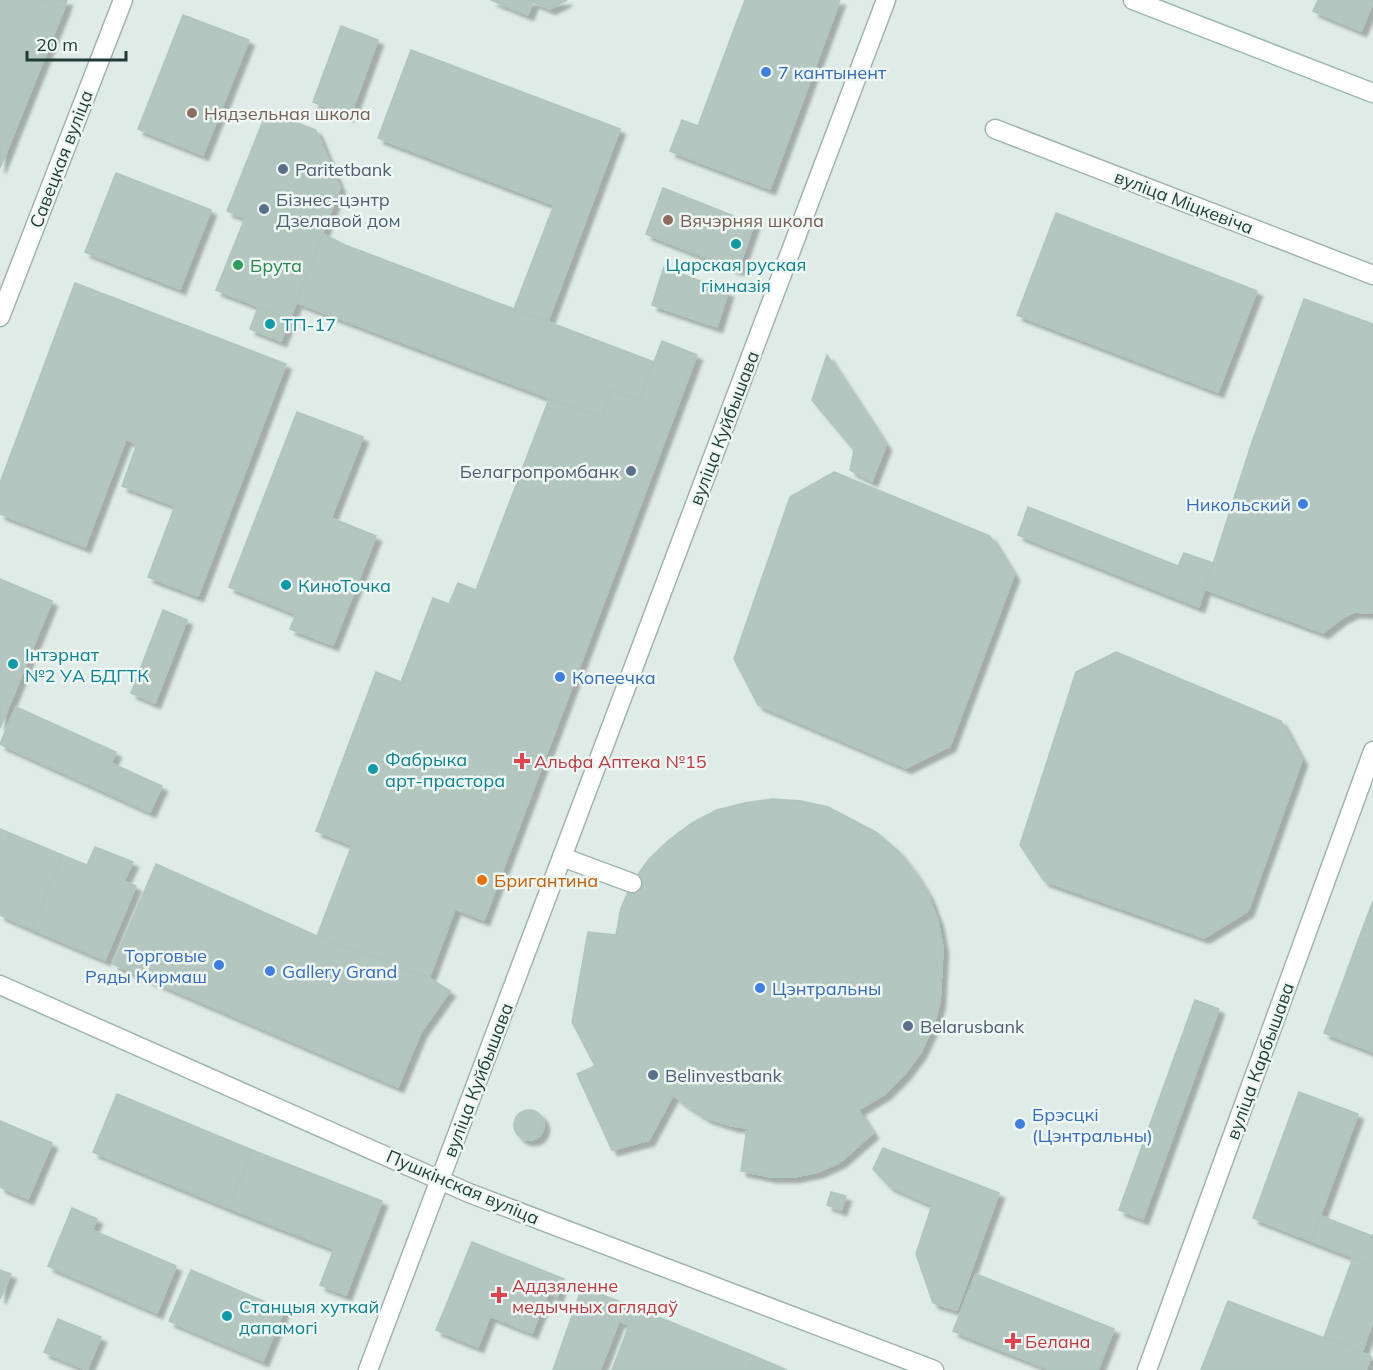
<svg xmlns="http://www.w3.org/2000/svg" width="1373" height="1370" font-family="Mulish,sans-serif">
<defs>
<filter id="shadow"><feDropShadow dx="5.5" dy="5.5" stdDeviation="1.5" flood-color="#0004"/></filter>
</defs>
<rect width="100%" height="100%" fill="#deebe6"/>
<!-- building -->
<g fill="#b3c6bf" stroke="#b0c5bd" stroke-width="1.5" filter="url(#shadow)">
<path d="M0,0H42L64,9L0,168Z"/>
<path d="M42,0H67L64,9Z"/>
<path d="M491,0H567L550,9L533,2L528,15Z"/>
<path d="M745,0H840L770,189L670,151L682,120L698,126Z"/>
<path d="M1318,0H1373V3L1361,31L1313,11Z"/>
<path d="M183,15L249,40L203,155L138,129Z"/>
<path d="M341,26L378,40L350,116L313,102Z"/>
<path d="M411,50L620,129L548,321L514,309L554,205L378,138Z"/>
<path d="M267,111L316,130L340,188L290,319L216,290L245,218L227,211Z"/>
<path d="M116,173L211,210L180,289L85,252Z"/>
<path d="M663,188L754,224L738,270L646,234Z"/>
<path d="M1056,213L1257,291L1218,392L1017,315Z"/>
<path d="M323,234L345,245L654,362L639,400L611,390L602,418L296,302Z"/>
<path d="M664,267L728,292L717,327L652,305Z"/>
<path d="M75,283L286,364L198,596L148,577L175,506L122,486L137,444L126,439L85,547L0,514V483Z"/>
<path d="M1304,299L1373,324V610L1372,613L1354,612L1342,618L1323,633L1205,589L1251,445Z"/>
<path d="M258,307L290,319L281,341L250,329Z"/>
<path d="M662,341L697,355L484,920L455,909L429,978L317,936L352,845L316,831L376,672L401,682L433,598L449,604L458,583L476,590L549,399L602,418L611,390L639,400Z"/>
<path d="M827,355L886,445L872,481L850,470L854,450L812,400Z"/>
<path d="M297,412L363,437L331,518L376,536L333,645L290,629L296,614L229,587Z"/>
<path d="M834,472L990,536L1014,575L950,746L906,768L758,705L734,659L790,497Z"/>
<path d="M1028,507L1178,566L1184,553L1213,563L1199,607L1018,535Z"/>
<path d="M0,579L52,601L0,728Z"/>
<path d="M163,610L187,620L155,703L131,693Z"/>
<path d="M1116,652L1281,721L1302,760L1248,911L1204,938L1044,881L1020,845L1076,672Z"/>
<path d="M16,707L116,752L111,763L162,786L150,812L0,744Z"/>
<path d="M772,799L801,801L828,807L876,832L898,851L914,872L928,895L938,921L943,948L940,1002L934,1024L921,1052L904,1075L885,1094L858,1110L873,1133L840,1162L818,1172L794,1177H771L741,1171L747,1128L732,1126L707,1118L683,1103L673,1095L649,1140L612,1150L577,1074L595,1066L572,1022L588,932L616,935L621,908L632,883L649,859L669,840L692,823L717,810L745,803Z"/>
<path d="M0,829L62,855L32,929L0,915Z"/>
<path d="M95,847L133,862L124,881L136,886L105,960L32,929L62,855L87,865Z"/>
<path d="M156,864L317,936L429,978L450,991L421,1032L398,1087L113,964Z"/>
<path d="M1373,901V943L1359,938Z"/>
<path d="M1359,938L1373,943V1052L1324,1033Z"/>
<path d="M1195,1000L1219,1009L1143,1219L1119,1210Z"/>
<path d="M1299,1092L1358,1114L1311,1241L1253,1218Z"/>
<path d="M117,1094L252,1150L229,1208L93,1152Z"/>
<circle cx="529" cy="1125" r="15"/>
<path d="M0,1121L52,1143L28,1199L0,1187Z"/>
<path d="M883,1148L999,1193L957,1310L933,1303L916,1254L932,1205L889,1186L873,1169Z"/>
<path d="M252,1150L382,1201L346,1295L320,1285L334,1249L229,1208Z"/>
<path d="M831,1192L846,1196L841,1210L827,1205Z"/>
<path d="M72,1208L97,1219L92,1230L176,1266L157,1313L48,1266Z"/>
<path d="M1321,1216L1372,1236L1373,1234V1265L1311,1241Z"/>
<path d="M472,1242L564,1279L557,1297L548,1293L532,1333L490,1316L478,1347L436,1330Z"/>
<path d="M1353,1258L1373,1265V1321L1362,1352L1324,1337Z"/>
<path d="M0,1270L11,1274L0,1299Z"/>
<path d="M191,1270L284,1310L263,1361L169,1321Z"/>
<path d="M976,1274L1114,1329L1098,1370H1051L953,1331Z"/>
<path d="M582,1287L636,1308L629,1325L619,1321L600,1370H553Z"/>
<path d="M1228,1301L1371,1356L1366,1370H1201Z"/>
<path d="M636,1308L754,1356L748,1370H612Z"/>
<path d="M58,1319L101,1337L87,1370L44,1352Z"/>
<path d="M754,1356L787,1370H748Z"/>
</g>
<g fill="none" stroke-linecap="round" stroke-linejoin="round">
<defs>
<path id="pedestrian" d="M562,857L751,356"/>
<g id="minor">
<path d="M995,129L1373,275"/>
<path d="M0,317L123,0"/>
<path d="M751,356L886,0"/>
<path d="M0,985L469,1193L934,1370"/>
<path d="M368,1370L562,857L632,883"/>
<path d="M1147,1370L1373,751"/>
</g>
<path id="secondary" d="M1133,0L1373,93"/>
</defs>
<!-- pedestrian casing -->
<use href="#pedestrian" stroke="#a1b3ad" stroke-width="21"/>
<!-- minor casing -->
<use href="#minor" stroke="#a1b3ad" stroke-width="21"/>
<!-- secondary casing -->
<use href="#secondary" stroke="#9cb8af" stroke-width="21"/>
<!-- pedestrian -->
<use href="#pedestrian" stroke="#fff" stroke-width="18"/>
<!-- minor -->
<use href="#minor" stroke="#fff" stroke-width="18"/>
<!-- secondary -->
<use href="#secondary" stroke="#fff" stroke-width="18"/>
</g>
<!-- markers -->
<g fill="#3f7fe0" stroke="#eef7f3" stroke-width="2">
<circle cx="766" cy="72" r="6"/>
<circle cx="1303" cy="504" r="6"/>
<circle cx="560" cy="677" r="6"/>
<circle cx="219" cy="965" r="6"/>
<circle cx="270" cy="971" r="6"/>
<circle cx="760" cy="988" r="6"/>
<circle cx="1020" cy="1124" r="6"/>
</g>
<g fill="#8d6e63" stroke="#eef7f3" stroke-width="2">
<circle cx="192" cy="113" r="6"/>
<circle cx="668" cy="220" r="6"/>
</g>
<g fill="#5c6f8a" stroke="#eef7f3" stroke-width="2">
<circle cx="283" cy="169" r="6"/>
<circle cx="264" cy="209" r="6"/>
<circle cx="631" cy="471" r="6"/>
<circle cx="908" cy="1026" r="6"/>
<circle cx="653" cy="1075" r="6"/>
</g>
<g fill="#0f9aa8" stroke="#eef7f3" stroke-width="2">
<circle cx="736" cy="244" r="6"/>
<circle cx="270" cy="324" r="6"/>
<circle cx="286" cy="585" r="6"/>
<circle cx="13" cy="664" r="6"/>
<circle cx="373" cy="769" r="6"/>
<circle cx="227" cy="1316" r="6"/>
</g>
<circle fill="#2e9e5b" stroke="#eef7f3" stroke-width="2" cx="238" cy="265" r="6"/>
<g fill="#e0444e" stroke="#eef7f3" stroke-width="2">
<path d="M519 752h6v6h6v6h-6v6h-6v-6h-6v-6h6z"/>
<path d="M496 1286h6v6h6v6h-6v6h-6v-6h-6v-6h6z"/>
<path d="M1010 1332h6v6h6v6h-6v6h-6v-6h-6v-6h6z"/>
</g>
<circle fill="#e8710a" stroke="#eef7f3" stroke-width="2" cx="482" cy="880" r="6"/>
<g text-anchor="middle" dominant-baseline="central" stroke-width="5" stroke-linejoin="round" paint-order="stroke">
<!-- shop labels -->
<g font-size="18" fill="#366cbe" stroke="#eef7f3" text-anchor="start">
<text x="778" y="72">7 кантынент</text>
<text x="1291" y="504" text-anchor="end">Никольский</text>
<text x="572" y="677">Копеечка</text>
<text x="207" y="955" text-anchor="end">Торговые<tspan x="207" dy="21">Ряды Кирмаш</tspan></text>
<text x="282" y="971">Gallery Grand</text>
<text x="772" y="988">Цэнтральны</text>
<text x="1032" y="1114">Брэсцкі<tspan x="1032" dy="21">(Цэнтральны)</tspan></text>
</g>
<!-- education labels -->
<g font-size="18" fill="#785e54" stroke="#eef7f3" text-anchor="start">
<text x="204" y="113">Нядзельная школа</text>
<text x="680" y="220">Вячэрняя школа</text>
</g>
<!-- street labels -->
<g font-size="18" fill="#1e3c35" stroke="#eef7f3">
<text transform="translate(61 159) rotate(-69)">Савецкая вуліца</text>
<text transform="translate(1184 202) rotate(21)">вуліца Міцкевіча</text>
<text transform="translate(724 428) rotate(-69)">вуліца Куйбышава</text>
<text transform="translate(1260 1061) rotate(-70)">вуліца Карбышава</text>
<text transform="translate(478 1080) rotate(-69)">вуліца Куйбышава</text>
<text transform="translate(463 1187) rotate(23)">Пушкінская вуліца</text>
</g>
<!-- service labels -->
<g font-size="18" fill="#4e5e75" stroke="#eef7f3" text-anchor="start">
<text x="295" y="169">Paritetbank</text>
<text x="276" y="199">Бізнес-цэнтр<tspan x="276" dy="21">Дзелавой дом</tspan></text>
<text x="619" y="471" text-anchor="end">Белагропромбанк</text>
<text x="920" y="1026">Belarusbank</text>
<text x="665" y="1075">Belinvestbank</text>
</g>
<!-- culture labels -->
<g font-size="18" fill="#0d838f" stroke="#eef7f3" text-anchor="start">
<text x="736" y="264" text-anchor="middle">Царская руская<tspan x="736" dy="21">гімназія</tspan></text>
<text x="282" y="324">ТП-17</text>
<text x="298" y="585">КиноТочка</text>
<text x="25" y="654">Інтэрнат<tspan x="25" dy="21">№2 УА БДГТК</tspan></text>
<text x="385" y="759">Фабрыка<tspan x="385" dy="21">арт-прастора</tspan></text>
<text x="239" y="1306">Станцыя хуткай<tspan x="239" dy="21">дапамогі</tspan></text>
</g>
<!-- leisure labels -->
<g font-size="18" fill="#27864d" stroke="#eef7f3" text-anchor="start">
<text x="250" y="265">Брута</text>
</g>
<!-- health labels -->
<g font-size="18" fill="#be3a42" stroke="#eef7f3" text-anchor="start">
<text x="534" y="761">Альфа Аптека №15</text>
<text x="512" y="1285">Аддзяленне<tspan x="512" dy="21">медычных аглядаў</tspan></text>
<text x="1025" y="1341">Белана</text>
</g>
<!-- food labels -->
<g font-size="18" fill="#c56008" stroke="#eef7f3" text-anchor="start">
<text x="494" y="880">Бригантина</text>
</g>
</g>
<!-- scale -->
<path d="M27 51v9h99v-9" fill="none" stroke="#1e3c35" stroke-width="3"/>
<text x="36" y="51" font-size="18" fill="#1e3c35" stroke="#eef7f3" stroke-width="4.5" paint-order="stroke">20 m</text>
</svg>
